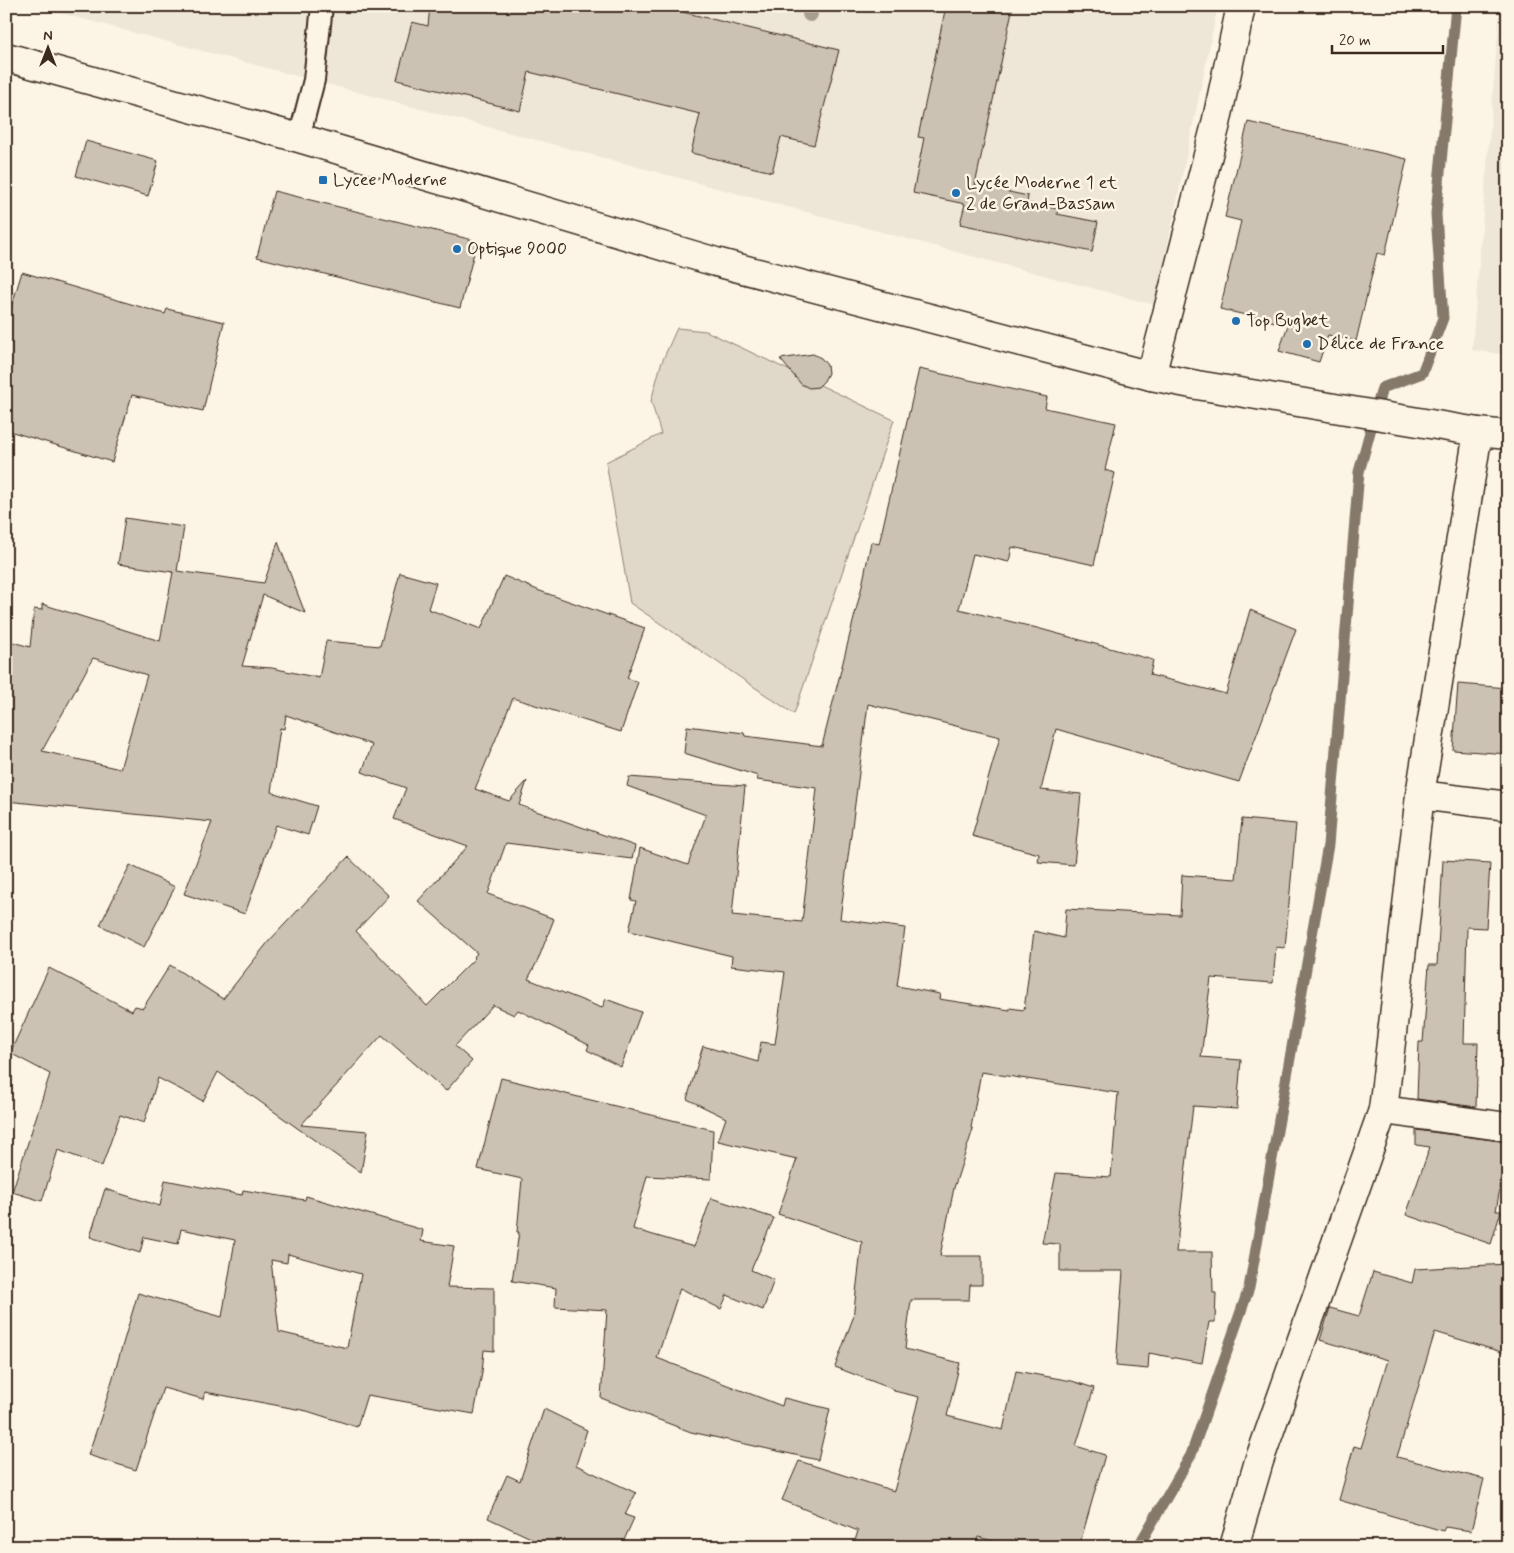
<svg xmlns="http://www.w3.org/2000/svg" width="1514" height="1553" font-family="Mynerve,sans-serif">
<rect width="100%" height="100%" fill="#fcf5e5"/>
<filter id="ink" filterUnits="userSpaceOnUse"><feTurbulence type="fractalNoise" baseFrequency=".02" numOctaves="2"/><feDisplacementMap in="SourceGraphic" scale="10" xChannelSelector="R" yChannelSelector="G"/><feConvolveMatrix kernelMatrix="1 2 1 2 8 2 1 2 1" color-interpolation-filters="sRGB"/></filter>
<g filter="url(#ink)">
<!-- built -->
<g fill="#eee6d6">
<path d="M34,6H1218L1155,305Z"/>
<path d="M1500,6H1508V355L1472,350Z"/>
</g>
<!-- green -->
<path fill="#e0d8c8" stroke="#8e8173" d="M677,328L706,331L894,420L794,714L630,603L606,462L661,434L651,401L661,364Z"/>
<g fill="none" stroke-linecap="round" stroke-linejoin="round">
<!-- stream -->
<path stroke="#85796b" stroke-width="11" d="M1138,1547L1191,1455L1249,1288L1328,845L1359,472L1382,388L1422,373L1443,318L1436,214L1456,6"/>
</g>
<!-- building -->
<g fill="#ccc2b3" stroke="#3b2a1e" fill-rule="evenodd">
<path d="M430,6H658L839,50L814,145L781,137L772,172L691,153L700,114L529,72L520,111L397,80L412,22L428,26Z"/>
<path d="M946,6H1013L975,185L1028,196L1027,203L1058,209L1057,214L1098,222L1092,252L960,224L965,204L913,193L924,138L918,137Z"/>
<path d="M1248,122L1407,159L1385,255L1377,253L1356,341L1328,335L1319,362L1279,351L1288,325L1220,309L1241,221L1225,217Z"/>
<path d="M86,141L158,161L148,196L76,176Z"/>
<path d="M274,191L477,241L460,308L257,257Z"/>
<path d="M22,272L165,314L167,309L224,322L203,411L132,395L112,462L6,430V324Z"/>
<path d="M813,354L821,358L827,365L828,373L824,381L818,387L809,388L801,384L780,359Z"/>
<path d="M919,369L1047,397L1045,408L1116,423L1105,470L1115,473L1094,565L1012,547L1009,562L973,554L959,609L1037,628L1153,660L1150,675L1226,694L1250,610L1296,629L1239,782L1056,729L1041,790L1081,794L1074,865L1038,862L1039,854L972,836L1000,737L868,704L840,919L905,928L897,986L940,994L939,999L1010,1010V1008L1024,1010L1034,931L1064,938L1066,909L1180,915L1182,875L1236,879L1242,819L1296,824L1285,948L1276,947L1273,983L1211,978L1201,1057L1241,1060L1237,1109L1193,1106L1176,1252H1212L1213,1293H1216L1215,1322H1209L1202,1363L1149,1353L1148,1369L1116,1366L1123,1271H1060V1244L1042,1243L1056,1173L1111,1177L1118,1093L981,1072L971,1128L973,1129L954,1188L940,1256H982V1285H970L969,1300H911L905,1349L960,1363L947,1416L1003,1430L1016,1371L1072,1381L1094,1388L1076,1446L1105,1455L1079,1547H1015L978,1537L974,1547H853L858,1531L782,1500L799,1461L894,1491L919,1397L894,1391L895,1390L835,1367L853,1318L862,1242L778,1214L797,1159L718,1141L726,1118L687,1099L703,1046L758,1062L761,1042L775,1044L785,972L731,966L732,956L629,931L636,901L631,900L640,848L688,865L706,815L627,786L629,777L745,786L732,915L802,922L817,788L757,780L758,776L684,753L687,726L744,733L745,736L822,746L862,586L871,542L879,544Z"/>
<path d="M125,518L184,527L177,571L264,583L278,542L305,613L263,595L242,666L272,668L319,678L326,641L380,646L400,573L436,583L428,609L481,629L504,576L540,591L645,628L627,678L638,682L621,732L513,698L475,789L509,801L527,781L519,805L635,846L632,859L506,843L488,894L554,919L538,960L528,979L602,1008L606,999L641,1012L621,1067L587,1050L589,1045L518,1010L514,1015L493,1005L455,1046L472,1061L446,1091L382,1035L301,1125L368,1131L361,1173L218,1072L203,1101L158,1078L144,1123L120,1115L102,1166L58,1150L42,1201L12,1192L50,1074L10,1053L49,968L132,1011L135,1006L143,1008L170,965L223,999L269,941L348,857L389,896L356,931L427,1006L475,958L474,957L477,953L418,901L468,846L394,819L406,788L362,772L372,745L286,715L284,729L280,728L271,792L317,806L308,835L276,825L245,914L184,894L212,822L6,801V668L13,642L30,647L34,609L42,610V604L160,641L173,572L118,564ZM93,658L147,675L120,769L42,751Z"/>
<path d="M1458,684L1508,688V754L1453,750Z"/>
<path d="M1443,860L1490,863L1486,928L1467,927L1464,1043H1478L1476,1107L1417,1099L1419,1042H1423L1429,965H1437Z"/>
<path d="M130,865L175,887L144,947L100,925Z"/>
<path d="M501,1078L713,1130L711,1179L647,1176L633,1229L694,1247L711,1198L774,1218L751,1270L774,1280L763,1310L727,1295L721,1309L680,1288L657,1358L782,1406L784,1398L830,1409L818,1460L691,1432L601,1398L607,1310L555,1307L556,1288L512,1281L519,1232H517L522,1179L478,1169Z"/>
<path d="M1416,1130L1508,1142L1496,1211H1501L1491,1244L1406,1215L1430,1147L1416,1145Z"/>
<path d="M165,1180L242,1195L243,1190L305,1200L306,1196L423,1230L421,1241L454,1246L447,1287L494,1288V1351L484,1350L482,1373L474,1414L367,1395L357,1427L307,1411L205,1392L203,1399L163,1388L136,1470L88,1455L103,1411L138,1293L222,1317L235,1240L181,1229L178,1244L144,1237L140,1253L90,1237L105,1189L160,1206ZM288,1254L361,1274L347,1348L279,1332L271,1260L287,1263Z"/>
<path d="M1508,1264V1354L1435,1332L1397,1457L1484,1479L1471,1531L1445,1527L1443,1531L1339,1500L1354,1446L1361,1448L1388,1360L1320,1340L1330,1308L1359,1316L1373,1272L1412,1283L1415,1269Z"/>
<path d="M544,1409L587,1430L576,1465L636,1493L625,1515L634,1518L621,1547H550L488,1518L507,1475L520,1481Z"/>
</g>
<g fill="none" stroke-linecap="round" stroke-linejoin="round">
<defs>
<path id="service" d="M299,138L314,80L322,6"/>
<g id="minor">
<path d="M1151,376L1216,124L1241,6"/>
<path d="M1420,795L1508,806"/>
<path d="M1383,1110L1508,1127"/>
<path d="M1234,1547L1259,1461L1383,1110L1420,795L1478,432"/>
</g>
<path id="tertiary" d="M6,57L299,138L716,262L1151,376L1197,385L1478,432L1508,435"/>
</defs>
<!-- service casing -->
<use href="#service" stroke="#3b2a1e" stroke-width="24"/>
<!-- minor casing -->
<use href="#minor" stroke="#3b2a1e" stroke-width="31"/>
<!-- tertiary casing -->
<use href="#tertiary" stroke="#3b2a1e" stroke-width="31"/>
<!-- service -->
<use href="#service" stroke="#fcf5e5" stroke-width="20"/>
<!-- minor -->
<use href="#minor" stroke="#fcf5e5" stroke-width="28"/>
<!-- tertiary -->
<use href="#tertiary" stroke="#fcf5e5" stroke-width="28"/>
</g>
<!-- trees -->
<circle fill="#a89e8f" cx="810" cy="14" r="8"/>
</g>
<!-- markers -->
<g fill="#1f6fb2" stroke="#fcf5e5" stroke-width="2">
<rect x="318" y="175" width="10" height="10" rx="2.5"/>
<circle cx="956" cy="193" r="5"/>
<circle cx="457" cy="249" r="5"/>
<circle cx="1236" cy="321" r="5"/>
<circle cx="1307" cy="344" r="5"/>
</g>
<g text-anchor="middle" dominant-baseline="central" stroke-width="5" stroke-linejoin="round" paint-order="stroke">
<!-- poi labels -->
<g font-size="18" fill="#3b2a1e" stroke="#fcf5e5" text-anchor="start">
<text x="333" y="180">Lycee Moderne</text>
<text x="966" y="183">Lycée Moderne 1 et<tspan x="966" dy="21">2 de Grand-Bassam</tspan></text>
<text x="467" y="249">Optique 9000</text>
<text x="1246" y="321">Top Bugbet</text>
<text x="1317" y="344">Délice de France</text>
</g>
</g>
<!-- margin -->
<rect width="1514" height="1553" fill="none" stroke="#fcf5e5" stroke-width="25"/>
<rect x="12" y="12" width="1489" height="1528" fill="none" stroke="#3b2a1e" stroke-width="2" filter="url(#ink)"/>
<!-- north arrow -->
<g transform="translate(48 48)" stroke="#fcf5e5" stroke-width="4" paint-order="stroke">
<path d="M0-4L9 19L0 12L-9 19Z" fill="#3b2a1e"/>
<text y="-8" font-size="14" font-weight="bold" text-anchor="middle" fill="#3b2a1e">N</text>
</g>
<!-- scale -->
<path d="M1332 45v8h111v-8" fill="none" stroke="#3b2a1e" stroke-width="2.5"/>
<text x="1339" y="45" font-size="15" fill="#3b2a1e" stroke="#fcf5e5" stroke-width="4" paint-order="stroke">20 m</text>
</svg>
